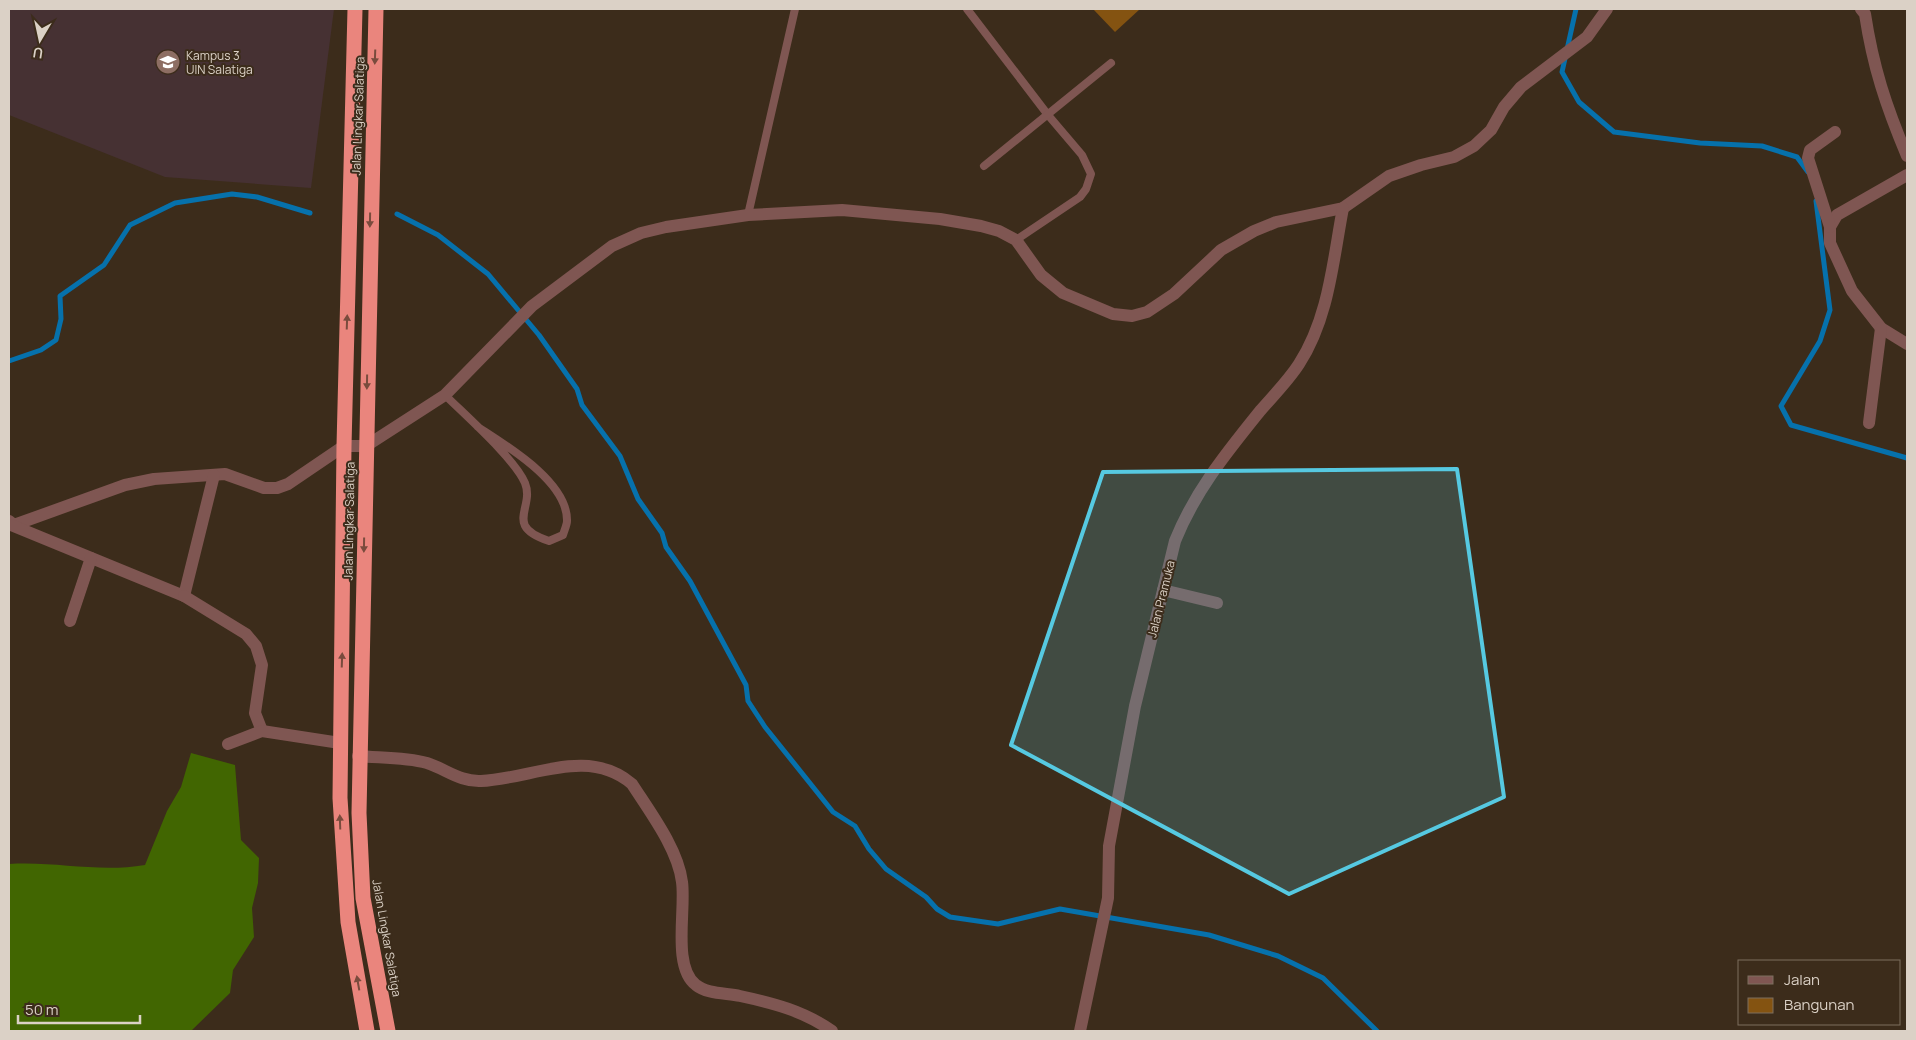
<svg xmlns="http://www.w3.org/2000/svg" width="1916" height="1040" font-family="Manrope,sans-serif">
<rect width="100%" height="100%" fill="#3c2c1b"/>
<!-- education -->
<path fill="#463133" d="M9,9H334L311,188L165,177L9,115Z"/>
<!-- forest -->
<path fill="#416601" d="M191,753L235,765L241,840L259,858L258,883L252,908L254,937L233,970L230,993L191,1031H9V864C56,861 98,873 145,865L167,811L181,787Z"/>
<g fill="none" stroke-linecap="round" stroke-linejoin="round">
<!-- stream -->
<g stroke="#0671ac" stroke-width="5">
<path d="M1576,9L1562,72L1579,102L1614,132L1700,143L1762,146L1797,157L1808,172"/>
<path d="M1816,201L1830,310L1820,341L1781,406L1791,425L1907,458"/>
<path d="M397,214L438,235L488,274L539,335L577,389L582,405L620,456L638,499L662,533L666,547L690,581L746,685L748,701L765,727L833,812L855,826L869,849L886,869L926,897L937,909L950,917L998,924L1060,909L1209,935L1278,956L1323,978L1377,1031"/>
<path d="M9,361L41,350L56,340L61,319L60,296L104,265L130,225L175,203L232,194L257,197L310,213"/>
</g>
</g>
<!-- building -->
<path fill="#845311" d="M1093,9H1140L1115,32Z"/>
<g fill="none" stroke-linecap="round" stroke-linejoin="round">
<!-- lane -->
<g stroke="#7f5652" stroke-width="8">
<path d="M967,9L1048,115L1082,155L1091,174L1086,189L1080,197L1016,240"/>
<path d="M984,166L1111,63"/>
<path d="M748,215L795,9"/>
<path d="M445,395C465,415 515,459 525,483C535,508 503,526 549,541L563,535C564,531 567,525 567,521C568,482 507,446 478,427"/>
</g>
<!-- street -->
<g stroke="#7f5652" stroke-width="12">
<path d="M1861,9L1865,14C1873,67 1886,106 1907,156"/>
<path d="M1907,175L1837,215L1830,227V243L1852,291L1881,328L1907,344"/>
<path d="M1830,227L1808,158L1810,150L1835,132"/>
<path d="M1869,423L1881,328"/>
<path d="M9,521L14,525L125,485L154,479L225,474L264,488H277L288,484L344,446H366L445,395L532,306L612,246L641,233L666,227L748,215L842,210L940,219L981,226L999,231L1016,240L1041,275L1063,293L1113,314L1132,316L1147,312L1174,294L1221,250L1254,231L1276,222L1343,208L1389,176L1421,165L1454,157L1474,146L1491,130L1504,107L1521,87L1587,37L1607,9"/>
<path d="M11,525L184,596L214,475"/>
<path d="M1163,590L1217,603"/>
<path d="M184,596L246,634L256,646L262,665L255,713L262,731"/>
<path d="M70,621L91,558"/>
<path d="M228,744L262,731L340,743"/>
<path d="M358,756C380,758 405,757 427,763C446,769 460,782 481,781C531,779 588,746 632,784C650,812 678,849 682,882C686,909 672,967 696,985C707,994 726,993 740,996C773,1003 804,1011 832,1031"/>
<path d="M1080,1031L1108,898L1109,846L1135,706L1175,541C1195,491 1227,452 1260,411C1273,396 1288,381 1299,364C1329,318 1333,260 1343,208"/>
</g>
<!-- highway -->
<g stroke="#ea857d" stroke-width="15">
<path d="M355,9L344,446L340,798L348,922L367,1031"/>
<path d="M376,9L359,813L363,898L388,1031"/>
</g>
</g>
<!-- one-way arrows -->
<defs><path id="oneway-solid" d="M-6-.8H1V-3.2L6.5 0L1 3.2V.8H-6Z" transform="scale(1.25)"/></defs>
<g fill="#794b3d">
<use href="#oneway-solid" transform="translate(375 57) rotate(92)"/>
<use href="#oneway-solid" transform="translate(370 220) rotate(91)"/>
<use href="#oneway-solid" transform="translate(347 322) rotate(-88)"/>
<use href="#oneway-solid" transform="translate(367 382) rotate(91)"/>
<use href="#oneway-solid" transform="translate(364 545) rotate(91)"/>
<use href="#oneway-solid" transform="translate(342 660) rotate(-88)"/>
<use href="#oneway-solid" transform="translate(340 822) rotate(-92)"/>
<use href="#oneway-solid" transform="translate(358 983) rotate(-100)"/>
</g>
<!-- marked area -->
<path fill="#56c9e1" fill-opacity="0.2" stroke="#56c9e1" stroke-width="4" stroke-linejoin="round" d="M1457,469L1504,797L1289,894L1011,745L1103,472Z"/>
<!-- icons -->
<defs>
<symbol id="university-disc" viewBox="-11 -11 22 22"><circle r="9.5" fill="#8d6e63" stroke="#3c2c1b"/><path d="M0-5L7-2L0 1L-7-2ZM-4 1L0 2.5L4 1V4Q0 6-4 4Z" fill="#fff"/></symbol>
</defs>
<g fill-rule="evenodd">
<use href="#university-disc" x="154" y="48" width="28" height="28"/>
</g>
<g text-anchor="middle" dominant-baseline="central" stroke-width="4" stroke-linejoin="round" paint-order="stroke">
<!-- poi labels -->
<g font-size="12" fill="#dbd1c6" stroke="#3c2c1b" text-anchor="start">
<text x="186" y="55">Kampus 3<tspan x="186" dy="14">UIN Salatiga</tspan></text>
</g>
<!-- street labels -->
<g font-size="12" fill="#dbd1c6" stroke="#3c2c1b">
<text transform="translate(358 116) rotate(-88)">Jalan Lingkar Salatiga</text>
<text transform="translate(349 521) rotate(-89)">Jalan Lingkar Salatiga</text>
<text transform="translate(1161 599) rotate(-76)">Jalan Pramuka</text>
<text transform="translate(387 938) rotate(80)">Jalan Lingkar Salatiga</text>
</g>
</g>
<!-- border -->
<rect width="1916" height="1040" fill="none" stroke="#dbd1c6" stroke-width="20"/>
<!-- legend -->
<rect x="1738" y="960" width="162" height="65" fill="#3c2c1b" stroke="#7c6e5f"/>
<rect x="1748" y="976" width="25" height="8" fill="#7f5652" stroke="#7c6e5f"/>
<text x="1784" y="985" font-size="15" fill="#dbd1c6">Jalan</text>
<rect x="1748" y="998" width="25" height="15" fill="#845311" stroke="#7c6e5f"/>
<text x="1784" y="1010" font-size="15" fill="#dbd1c6">Bangunan</text>
<!-- north arrow -->
<g transform="translate(40 40) rotate(189)" stroke="#3c2c1b" stroke-width="4" paint-order="stroke">
<path d="M0-4L9 19L0 12L-9 19Z" fill="#dbd1c6"/>
<text y="-8" font-size="14" font-weight="bold" text-anchor="middle" fill="#dbd1c6">U</text>
</g>
<!-- scale -->
<path d="M18 1015v8h122v-8" fill="none" stroke="#dbd1c6" stroke-width="2.5"/>
<text x="25" y="1015" font-size="15" fill="#dbd1c6" stroke="#3c2c1b" stroke-width="4" paint-order="stroke">50 m</text>
</svg>
